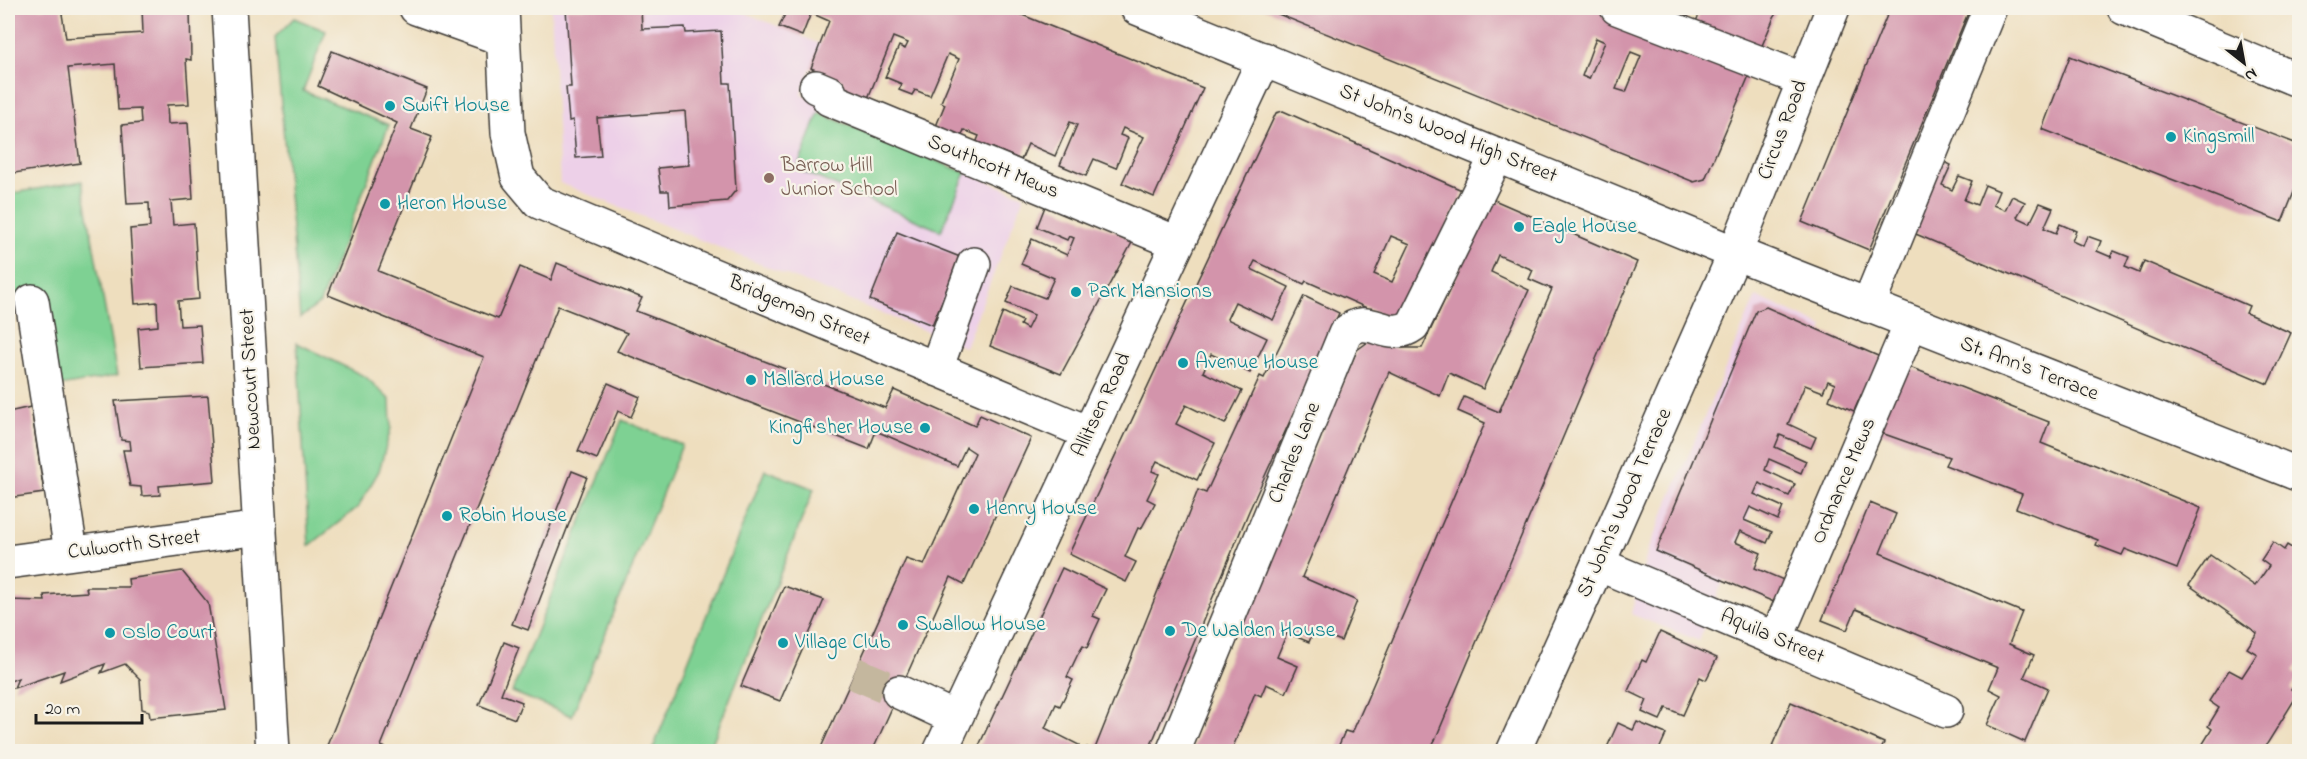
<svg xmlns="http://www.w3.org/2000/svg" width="2307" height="759" font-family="'Indie Flower',sans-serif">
<rect width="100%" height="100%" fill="#f7f3e8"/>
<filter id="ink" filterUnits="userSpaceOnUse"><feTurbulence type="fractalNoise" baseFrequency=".0167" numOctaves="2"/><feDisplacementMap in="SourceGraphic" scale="12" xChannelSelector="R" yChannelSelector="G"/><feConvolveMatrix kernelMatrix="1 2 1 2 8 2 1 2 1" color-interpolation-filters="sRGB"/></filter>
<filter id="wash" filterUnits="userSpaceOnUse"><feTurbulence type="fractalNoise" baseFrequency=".008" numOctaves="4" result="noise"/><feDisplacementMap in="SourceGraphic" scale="24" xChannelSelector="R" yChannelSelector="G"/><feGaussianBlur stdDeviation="1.35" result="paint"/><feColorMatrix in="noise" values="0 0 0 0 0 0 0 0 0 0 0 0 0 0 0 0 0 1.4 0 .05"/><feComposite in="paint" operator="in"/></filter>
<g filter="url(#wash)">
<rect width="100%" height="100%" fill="#eedebe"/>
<!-- built -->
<g fill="#edd0e8">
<path d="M551,8H734L820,44L801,94L823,103L819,113L1024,196L965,347L560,183Z"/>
<path d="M1756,296L1824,327L1699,641L1631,614L1648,550Z"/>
</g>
<!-- green -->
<g fill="#7ed193" stroke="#4d7658" stroke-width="1.5">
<path d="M294,18L326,31L303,91L389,125L320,303L300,318L275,37Z"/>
<path d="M819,113L966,173L941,231L797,169Z"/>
<path d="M82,181L117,376L55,387L38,292L8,298V194Z"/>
<path d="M297,343L366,377L390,400L391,428L379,471L358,507L309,546Z"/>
<path d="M622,420L682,445L572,716L512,692Z"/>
<path d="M765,470L814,489L709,751H652Z"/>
</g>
<g id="blocks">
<!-- building -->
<g fill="#d394ab" fill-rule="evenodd">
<path d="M8,8H61L66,38L143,33L142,8H190L191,60L186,59L189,104L167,105L168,124L188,123L193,199L171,201L173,225L194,223L199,299L178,301L180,326L200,325L203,363L141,367L138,328L158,326L157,302L135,304L130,229L150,227L149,203L127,204L122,125L141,123L140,109L118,110L115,64L68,68L80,163L8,174Z"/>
<path d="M566,8H641L642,29L685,27L686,33L721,31L724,83H730L736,190L727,201L670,206L669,191H661L658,168L689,165L685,111L597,118L601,156L576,158L573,120L569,121L566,87H571Z"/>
<path d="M788,8H1005L1203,88L1154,197L1122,183L1144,137L1123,128L1120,135L1128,138L1116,168L1094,159L1086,176L1060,165L1077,125L1070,122L1055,156L1028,144L1021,160L993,148L990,155L974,148L979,136L964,130L959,142L934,131L945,104L941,102L959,59L948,54L930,96L915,90L912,95L899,90L902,84L885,77L899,46L905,49L908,43L893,37L866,103L838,92L843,81L811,68L829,21L811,13L802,36L779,27Z"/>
<path d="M1263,8H1593L1751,71L1705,179L1694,182ZM1596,38L1605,42L1589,79L1582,76ZM1631,52L1641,56L1626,92L1616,89Z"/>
<path d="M1640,8H1691L1684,25Z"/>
<path d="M1702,8H1778L1758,55L1693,28Z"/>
<path d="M1890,8H1970L1869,250L1802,222Z"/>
<path d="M332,51L427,89L411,129L432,137L378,271L498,319L520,267L551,280L557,263L642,298L636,311L885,408L894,390L975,426L980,415L1031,438L964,584L951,577L872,752H819L906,559L924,565L975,453L966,447L957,466L876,431L869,449L617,351L627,333L558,306L381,746L395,752H336L326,748L484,357L328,295L397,123L318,86Z"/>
<path d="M2070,56L2300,145V177L2282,222L2042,129Z"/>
<path d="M1283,111L1464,191L1406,316L1396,321L1306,281L1304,284L1255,261L1251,269L1289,287L1273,320L1235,302L1227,319L1267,338L1250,373L1211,354L1203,372L1242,391L1225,424L1186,405L1176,424L1215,443L1197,480L1157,461L1152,471L1159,474L1147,499L1155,503L1141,529L1138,528L1125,557L1136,562L1126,582L1069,554L1276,113ZM1391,236L1410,244L1392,282L1374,274Z"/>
<path d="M1936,158L1951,165L1942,185L1952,190L1959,176L1972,181L1964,200L1977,205L1985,185L1999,191L1993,205L2005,210L2012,196L2025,202L2017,217L2030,223L2040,203L2053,208L2044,228L2056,233L2060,224L2076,231L2072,241L2083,246L2087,236L2101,241L2097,251L2111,257L2114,251L2129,257L2125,267L2139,273L2144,261L2249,306L2246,313L2291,333L2268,384L1904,229Z"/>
<path d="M1492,199L1637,262L1430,752H1336L1345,731L1352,733L1364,706L1485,423L1458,411L1464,397L1499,412L1552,289L1529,279L1533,270L1498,255L1491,272L1529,290L1483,389L1449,373L1440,396L1389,372L1302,577L1357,601L1341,641L1314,630L1309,642L1287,633L1277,657L1298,666L1286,693L1266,684L1261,696L1255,693L1231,752H1191L1267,562L1357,350L1368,342L1396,348H1422Z"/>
<path d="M1046,204L1134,239L1061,374L990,346L1003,312L1022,321L1020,325L1027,329L1034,315L1006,303L1013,286L1045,298L1054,278L1021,264L1032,239L1067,255L1074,238L1069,236L1067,240L1037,227Z"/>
<path d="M897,232L960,257L932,325L870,300Z"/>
<path d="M1304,296L1339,313L1249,511L1148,752H1085L1087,747L1094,751L1198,490L1206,493L1260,376L1264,378Z"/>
<path d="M1766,307L1887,360L1870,399L1861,395L1854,411L1829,400L1835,384L1828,381L1823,392L1805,385L1788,424L1816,437L1811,448L1780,435L1775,447L1806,461L1801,473L1769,459L1765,470L1795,484L1789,496L1759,483L1754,494L1783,507L1778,520L1750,507L1744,520L1772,532L1767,543L1740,531L1735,542L1761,553L1755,568L1793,584L1783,606L1656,551L1756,311Z"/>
<path d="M1902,364L2049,422L2041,443L2201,508L2177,569L2125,549L2122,555L2096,545L2098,540L2016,508L2022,494L1945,465L1949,457L1873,430Z"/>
<path d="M608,383L640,397L631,417L618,411L597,459L578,451Z"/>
<path d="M208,396L215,481L159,486L160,495L142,496L141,487L130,486L123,450H131L130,441L121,440L115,401Z"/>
<path d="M31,407L44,493L8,498V412Z"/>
<path d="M572,471L587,477L528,630L512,624Z"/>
<path d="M1870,503L1896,514L1880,553L2022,612L2009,644L2034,655L2024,677L2048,688L2025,742L1987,725L2001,695L1989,689L1998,668L1856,609L1847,630L1822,620Z"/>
<path d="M2273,542L2284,550L2287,545L2300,553V661L2293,672L2299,676L2291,689L2298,694L2262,752H2202L2199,750L2212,729L2208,726L2219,708L2209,701L2229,670L2242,677L2257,654L2247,648L2257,633L2189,585L2210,555L2255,586L2269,566L2261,560Z"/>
<path d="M1062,568L1106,589L1093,616L1100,619L1093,634L1087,648L1083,646L1078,654L1067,677L1073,680L1060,706L1056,704L1045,728L1079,745L1076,752H976Z"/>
<path d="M182,571L208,603L226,710L150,718L149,711L142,709L140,679L125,664L101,673L105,664L60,681L64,671L14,688L18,678L8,682V600L45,601L44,595L87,592L86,587H129L128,579Z"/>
<path d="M784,586L824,600L780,701L741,686Z"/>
<path d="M1660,632L1717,658L1706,680L1700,677L1683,715L1666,708L1660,720L1642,712L1647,700L1628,691L1642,660L1646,662Z"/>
<path d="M504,642L519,648L501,694L522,702L515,719L479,705Z"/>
<path d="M1791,702L1884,743L1880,752H1785L1772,746Z"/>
<path d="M1637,722L1666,734L1658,752H1605L1618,723L1633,730Z"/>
</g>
</g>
</g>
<g filter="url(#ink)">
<use href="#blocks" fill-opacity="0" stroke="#3c3934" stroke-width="1.5"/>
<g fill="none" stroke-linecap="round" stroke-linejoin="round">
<!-- minor-tunnel -->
<path stroke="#c4b79e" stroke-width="33" stroke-dasharray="33 16" stroke-linecap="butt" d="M854,673L899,692"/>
<defs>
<g id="minor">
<path d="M229,8L273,752"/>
<path d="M416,8L503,39"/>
<path d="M502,8L508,133L518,177L539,202L1089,433"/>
<path d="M1137,8L1735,253L2300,475"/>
<path d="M1617,8L1802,79"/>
<path d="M2124,8L2300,81"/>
<path d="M816,87L830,93L829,99L1177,243"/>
<path d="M32,301L71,552"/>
<path d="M1868,306L1990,8"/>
<path d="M936,369L974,264"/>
<path d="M8,562L260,528"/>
<path d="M1598,564L1946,711"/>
<path d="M1776,639L1911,323"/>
<path d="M899,692L955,718"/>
<path d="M940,752L1264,59"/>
<path d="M1173,752L1345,334C1369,309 1386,345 1413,325L1497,155"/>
<path d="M1513,752L1598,564L1735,253L1833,8"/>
</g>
</defs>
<!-- minor casing -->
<use href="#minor" stroke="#3c3934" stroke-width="36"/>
<!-- minor -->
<use href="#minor" stroke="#fff" stroke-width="33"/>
</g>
</g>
<!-- markers -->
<g fill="#0f9aa8" stroke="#f7f3e8" stroke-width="2">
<circle cx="390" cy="106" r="6"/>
<circle cx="2171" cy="137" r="6"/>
<circle cx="385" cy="204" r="6"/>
<circle cx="1519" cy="227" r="6"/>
<circle cx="1076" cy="292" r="6"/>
<circle cx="1183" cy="363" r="6"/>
<circle cx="751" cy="380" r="6"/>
<circle cx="925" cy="428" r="6"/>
<circle cx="974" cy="509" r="6"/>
<circle cx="447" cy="516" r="6"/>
<circle cx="903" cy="625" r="6"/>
<circle cx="1170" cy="631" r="6"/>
<circle cx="110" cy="633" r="6"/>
<circle cx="783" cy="643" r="6"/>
</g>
<circle fill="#8d6e63" stroke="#f7f3e8" stroke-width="2" cx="769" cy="178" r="6"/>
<g text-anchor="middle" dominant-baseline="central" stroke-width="4.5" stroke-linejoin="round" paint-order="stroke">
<!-- culture labels -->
<g font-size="21" fill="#0d838f" stroke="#f7f3e8" text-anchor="start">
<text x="402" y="106">Swift House</text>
<text x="2183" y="137">Kingsmill</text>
<text x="397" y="204">Heron House</text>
<text x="1531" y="227">Eagle House</text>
<text x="1088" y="292">Park Mansions</text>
<text x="1195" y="363">Avenue House</text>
<text x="763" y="380">Mallard House</text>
<text x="913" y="428" text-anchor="end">Kingfisher House</text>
<text x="986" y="509">Henry House</text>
<text x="459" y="516">Robin House</text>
<text x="915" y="625">Swallow House</text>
<text x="1182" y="631">De Walden House</text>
<text x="122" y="633">Oslo Court</text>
<text x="795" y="643">Village Club</text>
</g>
<!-- street labels -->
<g font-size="21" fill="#1c1c1c" stroke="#f7f3e8">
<text transform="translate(1783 130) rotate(-69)">Circus Road</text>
<text transform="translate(1448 134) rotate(22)">St John's Wood High Street</text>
<text transform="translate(993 167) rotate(22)">Southcott Mews</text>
<text transform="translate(799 311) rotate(23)">Bridgeman Street</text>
<text transform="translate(2029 369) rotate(21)">St. Ann's Terrace</text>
<text transform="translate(251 379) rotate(-93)">Newcourt Street</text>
<text transform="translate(1102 405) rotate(-65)">Allitsen Road</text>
<text transform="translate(1295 453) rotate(-68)">Charles Lane</text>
<text transform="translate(1844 481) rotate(-67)">Ordnance Mews</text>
<text transform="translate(1625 503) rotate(-66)">St John's Wood Terrace</text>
<text transform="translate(134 545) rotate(-7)">Culworth Street</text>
<text transform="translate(1772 637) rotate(23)">Aquila Street</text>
</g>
<!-- education labels -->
<g font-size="21" fill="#785e54" stroke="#f7f3e8" text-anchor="start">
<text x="781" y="166">Barrow Hill<tspan x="781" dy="24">Junior School</tspan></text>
</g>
</g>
<!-- margin -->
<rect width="2307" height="759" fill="none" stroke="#f7f3e8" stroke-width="30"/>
<!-- north arrow -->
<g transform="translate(2244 63) rotate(149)" stroke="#f7f3e8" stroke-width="4.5" paint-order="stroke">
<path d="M0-4.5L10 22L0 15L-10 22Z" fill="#1c1c1c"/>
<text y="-9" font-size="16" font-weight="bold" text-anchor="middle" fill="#1c1c1c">N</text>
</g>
<!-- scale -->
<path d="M36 714v9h106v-9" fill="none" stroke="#1c1c1c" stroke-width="3"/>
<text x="45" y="714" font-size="18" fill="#1c1c1c" stroke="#f7f3e8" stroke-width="4.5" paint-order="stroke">20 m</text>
</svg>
